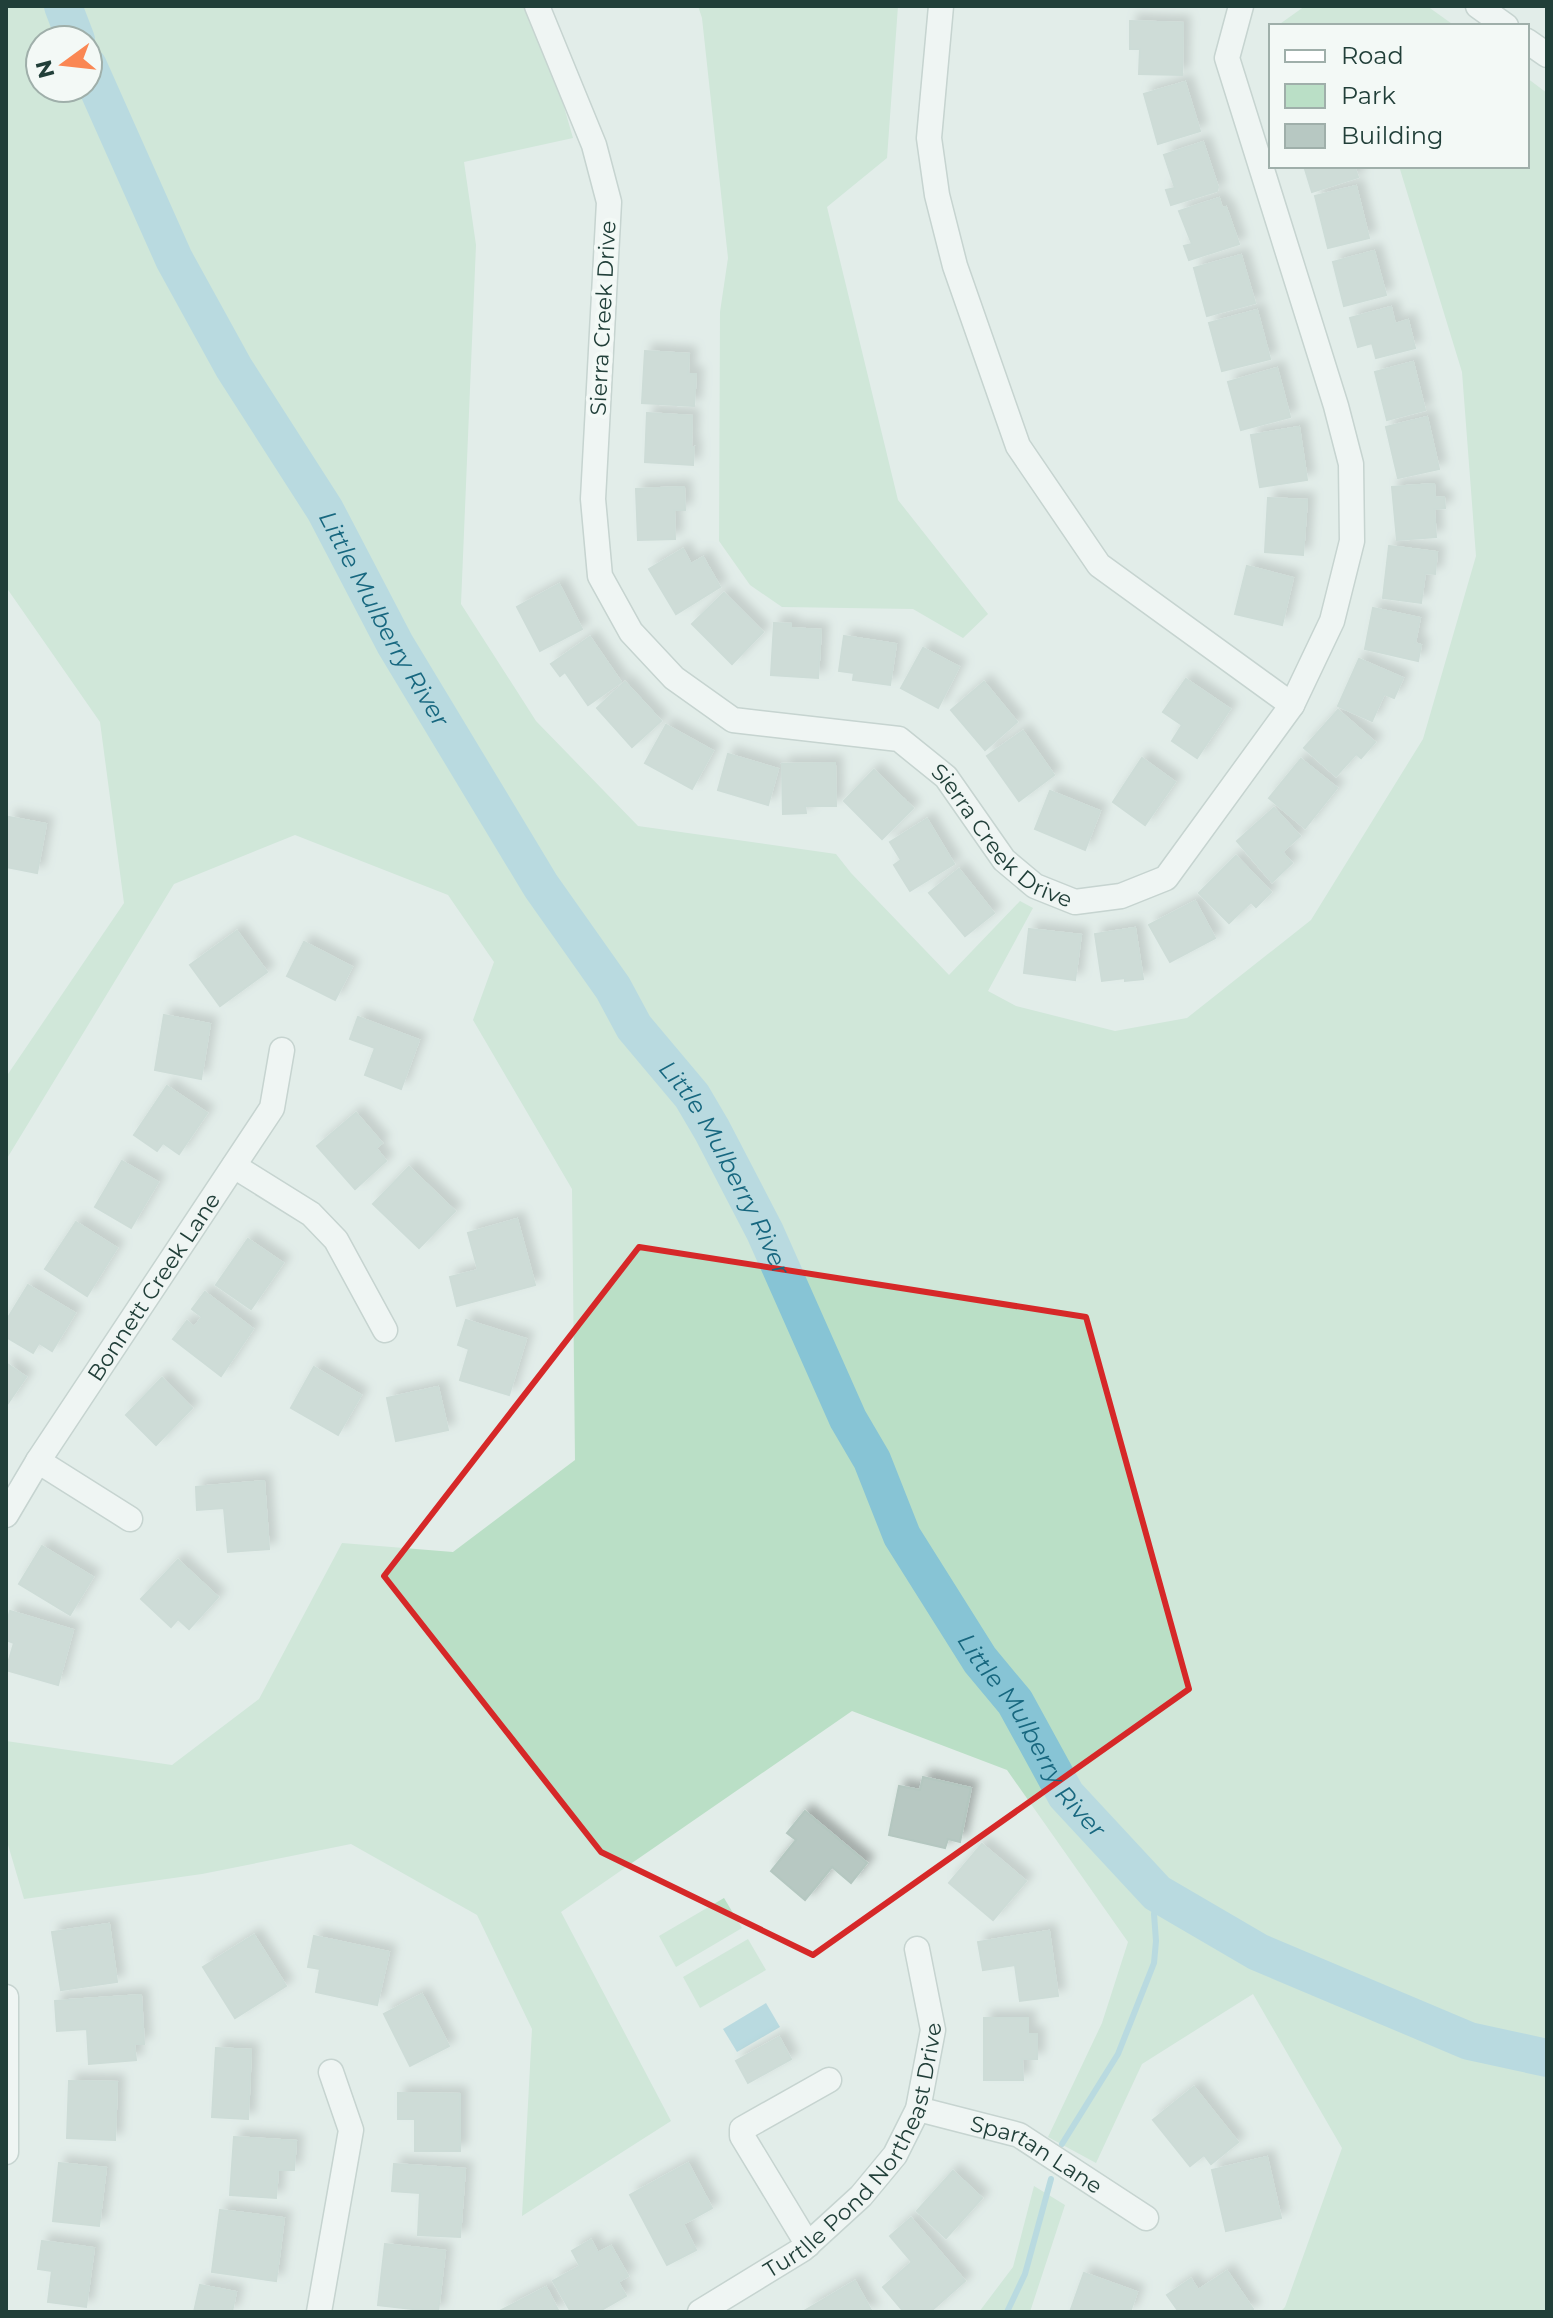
<svg xmlns="http://www.w3.org/2000/svg" width="1553" height="2318" font-family="Montserrat,sans-serif">
<defs>
<filter id="shadow"><feDropShadow dx="7" dy="-7" stdDeviation="4" flood-color="#0004"/></filter>
</defs>
<rect width="100%" height="100%" fill="#e2ede9"/>
<!-- green -->
<g fill="#badfc6" fill-rule="evenodd">
<path d="M6,6H527L558,86L573,138L464,162L476,245L461,604L536,721L638,826L836,854L851,873L949,975L1020,901L1033,908L988,991L1016,1006L1115,1031L1187,1018L1311,920L1423,739L1476,556L1462,372L1399,166H1527V78L1547,93V2312H1280L1285,2307L1342,2148L1253,1994L1142,2064L1096,2163L1048,2137L1102,2023L1128,1942L1007,1770L852,1711L561,1912L671,2121L522,2216L532,2029L477,1915L351,1844L202,1874L24,1899L6,1838V1741L172,1765L259,1699L342,1543L453,1552L575,1460L572,1189L473,1020L494,962L448,895L295,835L174,884L6,1160V1077L124,903L100,722L6,587ZM40,40H88V88H40Z"/>
<path d="M698,6H898L887,158L827,207L898,500L988,614L963,638L913,609L782,607L750,585L719,541L720,312L728,258L702,18Z"/>
<path d="M1305,6H1427L1455,26H1277Z"/>
<path d="M724,1898L742,1928L676,1967L659,1936Z"/>
<path d="M748,1939L766,1970L700,2008L683,1977Z"/>
<path d="M1034,2186L1065,2205L1030,2312H979L1013,2267Z"/>
</g>
<!-- water -->
<path fill="#87c4d5" d="M766,2003L780,2027L737,2052L723,2029Z"/>
<g fill="none" stroke-linecap="round" stroke-linejoin="round">
<!-- stream -->
<g stroke="#87c4d5" stroke-width="6">
<path d="M1062,2144L1118,2054L1154,1963L1156,1941L1154,1914L1157,1893"/>
<path d="M1007,2312L1025,2274L1051,2179"/>
</g>
<!-- river -->
<g stroke="#87c4d5" stroke-width="38">
<path d="M63,6L76,40"/>
<path id="s1" d="M88,66L174,259L234,368L325,510L395,644L541,886L613,988L634,1027L692,1096L712,1130L765,1232L848,1419L872,1460L902,1536L980,1660L1015,1702L1066,1795L1157,1893L1258,1952L1469,2041L1547,2058"/>
</g>
</g>
<!-- building -->
<g fill="#b7c8c2" stroke="#b4c7c0" stroke-width="2" filter="url(#shadow)">
<path d="M1130,21L1183,23L1182,75L1139,74L1140,49H1130Z"/>
<path d="M1185,82L1200,131L1158,144L1144,94Z"/>
<path d="M1203,142L1218,187L1217,191L1171,205L1166,190L1175,188L1164,155Z"/>
<path d="M1304,166H1354L1358,177L1312,192Z"/>
<path d="M1356,186L1369,238L1328,248L1315,196Z"/>
<path d="M1219,198L1222,208L1226,207L1239,244L1189,260L1184,246L1192,244L1179,211Z"/>
<path d="M1374,251L1386,295L1344,306L1333,262Z"/>
<path d="M1241,255L1255,303L1207,316L1194,268Z"/>
<path d="M1391,307L1395,324L1408,320L1415,348L1376,358L1372,343L1358,347L1350,318Z"/>
<path d="M1257,310L1270,359L1222,371L1209,323Z"/>
<path d="M645,351L689,354L688,374H696L694,406L642,403Z"/>
<path d="M1413,362L1425,410L1387,420L1375,372Z"/>
<path d="M1277,368L1290,417L1241,430L1228,382Z"/>
<path d="M647,413L692,416L691,448L694,447L693,465L645,462Z"/>
<path d="M1427,417L1439,469L1398,478L1386,427Z"/>
<path d="M1299,427L1307,480L1260,487L1251,435Z"/>
<path d="M1434,484L1435,498L1444,497L1445,508L1434,509L1436,537L1397,540L1392,487Z"/>
<path d="M684,487L685,510H674L675,539L638,540L636,489Z"/>
<path d="M1268,498L1307,500L1303,555L1265,552Z"/>
<path d="M1389,546L1437,552L1435,574L1425,573L1421,603L1383,598Z"/>
<path d="M683,549L691,564L703,557L720,587L676,614L649,569Z"/>
<path d="M1247,566L1293,578L1282,625L1235,614Z"/>
<path d="M559,584L582,629L540,651L517,607Z"/>
<path d="M724,593L763,632L732,664L692,624Z"/>
<path d="M1373,608L1420,618L1415,643L1421,645L1418,661L1365,649Z"/>
<path d="M774,623L791,624V628L821,630L818,678L771,675Z"/>
<path d="M844,636L896,644L890,685L853,680L854,673L839,671Z"/>
<path d="M590,637L621,682L588,705L565,672L560,676L551,664Z"/>
<path d="M923,648L959,667L938,708L901,688Z"/>
<path d="M1359,659L1403,678L1394,698L1384,694L1372,721L1338,706Z"/>
<path d="M1186,679L1230,709L1197,758L1172,741L1182,725L1163,712Z"/>
<path d="M625,682L661,721L632,747L597,708Z"/>
<path d="M984,682L1017,722L985,750L951,710Z"/>
<path d="M1338,710L1375,742L1361,758L1356,754L1336,776L1304,748Z"/>
<path d="M666,725L713,751L692,789L645,763Z"/>
<path d="M1023,731L1054,775L1019,801L987,756Z"/>
<path d="M728,754L778,769L768,805L718,790Z"/>
<path d="M1142,758L1175,782L1145,825L1113,802Z"/>
<path d="M1301,759L1337,788L1305,828L1269,798Z"/>
<path d="M835,763L836,806H805L806,813L783,814L782,764Z"/>
<path d="M874,770L913,808L882,839L844,801Z"/>
<path d="M1050,791L1100,811L1085,850L1035,829Z"/>
<path d="M1274,808L1300,836L1282,852L1292,863L1272,882L1237,841Z"/>
<path d="M9,817L46,824L37,873L6,867Z"/>
<path d="M927,819L954,864L910,891L894,865L901,860L890,842Z"/>
<path d="M1236,856L1271,892L1256,907L1251,902L1229,923L1199,893Z"/>
<path d="M959,869L994,913L965,936L929,893Z"/>
<path d="M1195,901L1215,938L1170,962L1149,925Z"/>
<path d="M1135,928L1143,979L1125,981V978L1102,981L1095,934Z"/>
<path d="M1029,929L1081,935L1075,980L1024,973Z"/>
<path d="M237,931L267,972L220,1006L190,965Z"/>
<path d="M304,942L352,967L335,1000L287,976Z"/>
<path d="M164,1015L210,1024L201,1079L155,1070Z"/>
<path d="M358,1017L419,1040L401,1089L365,1075L375,1048L350,1039Z"/>
<path d="M167,1086L207,1113L179,1154L163,1143L157,1151L134,1135Z"/>
<path d="M356,1113L382,1143L376,1148L386,1161L355,1189L317,1146Z"/>
<path d="M122,1161L158,1182L131,1228L95,1207Z"/>
<path d="M409,1167L455,1211L419,1248L373,1204Z"/>
<path d="M517,1219L535,1285L457,1306L450,1277L478,1270L468,1233Z"/>
<path d="M76,1222L117,1248L87,1296L45,1269Z"/>
<path d="M248,1239L283,1263L251,1309L216,1285Z"/>
<path d="M28,1285L75,1313L52,1351L39,1343L33,1353L6,1337V1321Z"/>
<path d="M205,1292L253,1329L221,1376L173,1339L187,1321L194,1327L202,1317L192,1309Z"/>
<path d="M466,1320L526,1339L509,1395L460,1380L469,1349L458,1345Z"/>
<path d="M6,1363L26,1377L6,1406Z"/>
<path d="M314,1367L361,1395L338,1435L291,1408Z"/>
<path d="M162,1378L192,1408L156,1445L126,1415Z"/>
<path d="M438,1387L448,1430L396,1441L387,1398Z"/>
<path d="M264,1481L269,1549L228,1552L224,1508L197,1510L196,1487Z"/>
<path d="M42,1546L93,1577L70,1615L19,1584Z"/>
<path d="M178,1560L218,1597L189,1629L178,1619L171,1627L141,1599Z"/>
<path d="M10,1611L73,1630L58,1685L6,1670L14,1643L6,1640V1627Z"/>
<path d="M923,1777L971,1788L960,1842L948,1839L945,1848L889,1835L899,1786L920,1790Z"/>
<path d="M805,1811L867,1863L851,1883L832,1867L805,1900L771,1871L796,1840L787,1833Z"/>
<path d="M982,1844L1026,1881L993,1920L949,1883Z"/>
<path d="M109,1924L117,1982L61,1990L52,1932Z"/>
<path d="M1049,1931L1058,1996L1020,2001L1015,1965L983,1970L978,1942Z"/>
<path d="M254,1935L286,1986L235,2018L203,1967Z"/>
<path d="M314,1936L389,1952L377,2005L316,1992L320,1969L308,1967Z"/>
<path d="M422,1994L449,2046L410,2066L384,2014Z"/>
<path d="M141,1995L144,2044H134L136,2060L89,2064L87,2029L57,2031L55,2001Z"/>
<path d="M984,2018H1028V2034H1037V2059H1022L1023,2080H984Z"/>
<path d="M779,2037L791,2059L748,2083L736,2061Z"/>
<path d="M216,2048L251,2050L248,2119L212,2117Z"/>
<path d="M69,2081L117,2082L115,2140L67,2138Z"/>
<path d="M1194,2087L1238,2142L1211,2164L1204,2155L1190,2166L1153,2120Z"/>
<path d="M398,2093L460,2094V2151H415V2119H398Z"/>
<path d="M234,2137L296,2141L294,2170H278L276,2198L230,2195Z"/>
<path d="M1267,2157L1281,2218L1226,2231L1212,2170Z"/>
<path d="M59,2163L106,2168L99,2226L53,2221Z"/>
<path d="M688,2163L712,2208L683,2224L696,2250L667,2265L630,2195Z"/>
<path d="M394,2164L465,2169L460,2237L418,2235L420,2193L392,2191Z"/>
<path d="M953,2171L982,2198L946,2238L917,2211Z"/>
<path d="M220,2210L284,2218L276,2281L212,2272Z"/>
<path d="M911,2218L965,2281L930,2312H904L883,2287L912,2262L890,2236Z"/>
<path d="M591,2240L598,2253L611,2246L628,2276L618,2282L626,2296L598,2312H571L553,2281L580,2266L572,2251Z"/>
<path d="M42,2241L94,2248L86,2307L48,2302L52,2271L38,2269Z"/>
<path d="M385,2244L445,2251L438,2312L378,2305Z"/>
<path d="M1227,2271L1253,2309L1249,2312H1179L1167,2295L1191,2279L1198,2290Z"/>
<path d="M1084,2273L1137,2292L1130,2312H1070Z"/>
<path d="M855,2281L872,2312H804V2311Z"/>
<path d="M200,2285L236,2292L232,2312H194Z"/>
<path d="M546,2287L559,2312H498Z"/>
</g>
<g fill="none" stroke-linecap="round" stroke-linejoin="round">
<defs>
<g id="minor">
<path id="s2" d="M537,6L594,145L609,202L593,499L600,576L631,632L674,678L733,720L899,739L946,777L1004,860L1035,886L1075,902L1121,896L1166,878L1292,705L1332,621L1352,541L1351,464L1336,406L1227,58L1241,6"/>
<path d="M941,6L929,138L937,195L955,266L1018,446L1099,565L1292,705"/>
<path d="M1478,6L1506,26"/>
<path d="M1527,41L1547,55"/>
<path d="M234,1166L311,1214L336,1240L385,1330"/>
<path d="M38,1461L130,1519"/>
<path id="s3" d="M6,1515L38,1461L272,1108L282,1050"/>
<path d="M6,1997V2152"/>
<path id="s4" d="M918,2109L1019,2135L1146,2218"/>
<path d="M808,2245L742,2136V2129L829,2080"/>
<path d="M319,2312L351,2130L331,2072"/>
<path id="s5" d="M700,2312L803,2249L861,2196L895,2155L918,2109L933,2030L917,1949"/>
</g>
</defs>
<!-- minor casing -->
<use href="#minor" stroke="#a4b5b1" stroke-width="27"/>
<!-- minor -->
<use href="#minor" stroke="#fff" stroke-width="24"/>
</g>
<!-- marked area -->
<path d="M0 0H1553V2318H0ZM639,1247L1086,1317L1189,1689L813,1955L601,1852L384,1576Z" fill="#e2ede9" fill-opacity=".55" fill-rule="evenodd"/>
<path fill="none" stroke="#d62828" stroke-width="6" stroke-linejoin="round" d="M639,1247L1086,1317L1189,1689L813,1955L601,1852L384,1576Z"/>
<g text-anchor="middle" dominant-baseline="central" stroke-width="8" stroke-linejoin="round" paint-order="stroke">
<!-- street labels -->
<g font-size="22" fill="#213f39" stroke="#f3f9f6">
<text transform="translate(603 318) rotate(-87)">Sierra Creek Drive</text>
<text stroke="none"><textPath href="#s2" startOffset="1094">Sierra Creek Drive</textPath></text>
<text stroke="none"><textPath href="#s3" startOffset="272">Bonnett Creek Lane</textPath></text>
<text stroke="none"><textPath href="#s5" startOffset="234">Turtlle Pond Northeast Drive</textPath></text>
<text stroke="none"><textPath href="#s4" startOffset="128">Spartan Lane</textPath></text>
</g>
<!-- water labels -->
<g font-size="24" font-style="italic" fill="#17677f" stroke="#f3f9f6">
<text stroke="none"><textPath href="#s1" startOffset="628">Little Mulberry River</textPath></text>
<text stroke="none"><textPath href="#s1" startOffset="1276">Little Mulberry River</textPath></text>
<text stroke="none"><textPath href="#s1" startOffset="1924">Little Mulberry River</textPath></text>
</g>
</g>
<!-- border -->
<rect width="1553" height="2318" fill="none" stroke="#213f39" stroke-width="16"/>
<!-- legend -->
<rect x="1269" y="24" width="260" height="144" fill="#f3f9f6" stroke="#9fafaa" stroke-width="2"/>
<rect x="1285" y="50" width="40" height="12" fill="#ffffff" stroke="#9fafaa" stroke-width="2"/>
<text x="1341" y="64" font-size="24" fill="#213f39">Road</text>
<rect x="1285" y="84" width="40" height="24" fill="#badfc6" stroke="#9fafaa" stroke-width="2"/>
<text x="1341" y="104" font-size="24" fill="#213f39">Park</text>
<rect x="1285" y="124" width="40" height="24" fill="#b7c8c2" stroke="#9fafaa" stroke-width="2"/>
<text x="1341" y="144" font-size="24" fill="#213f39">Building</text>
<!-- north arrow -->
<g transform="translate(64 64) rotate(255)"><circle r="38" fill="#f3f9f6" stroke="#9fafaa" stroke-width="2"/>
<path d="M0-6L14 30L0 20L-14 30Z" fill="#fa8753"/>
<text y="-12" font-size="22" font-weight="bold" text-anchor="middle" fill="#213f39">N</text>
</g>
</svg>
